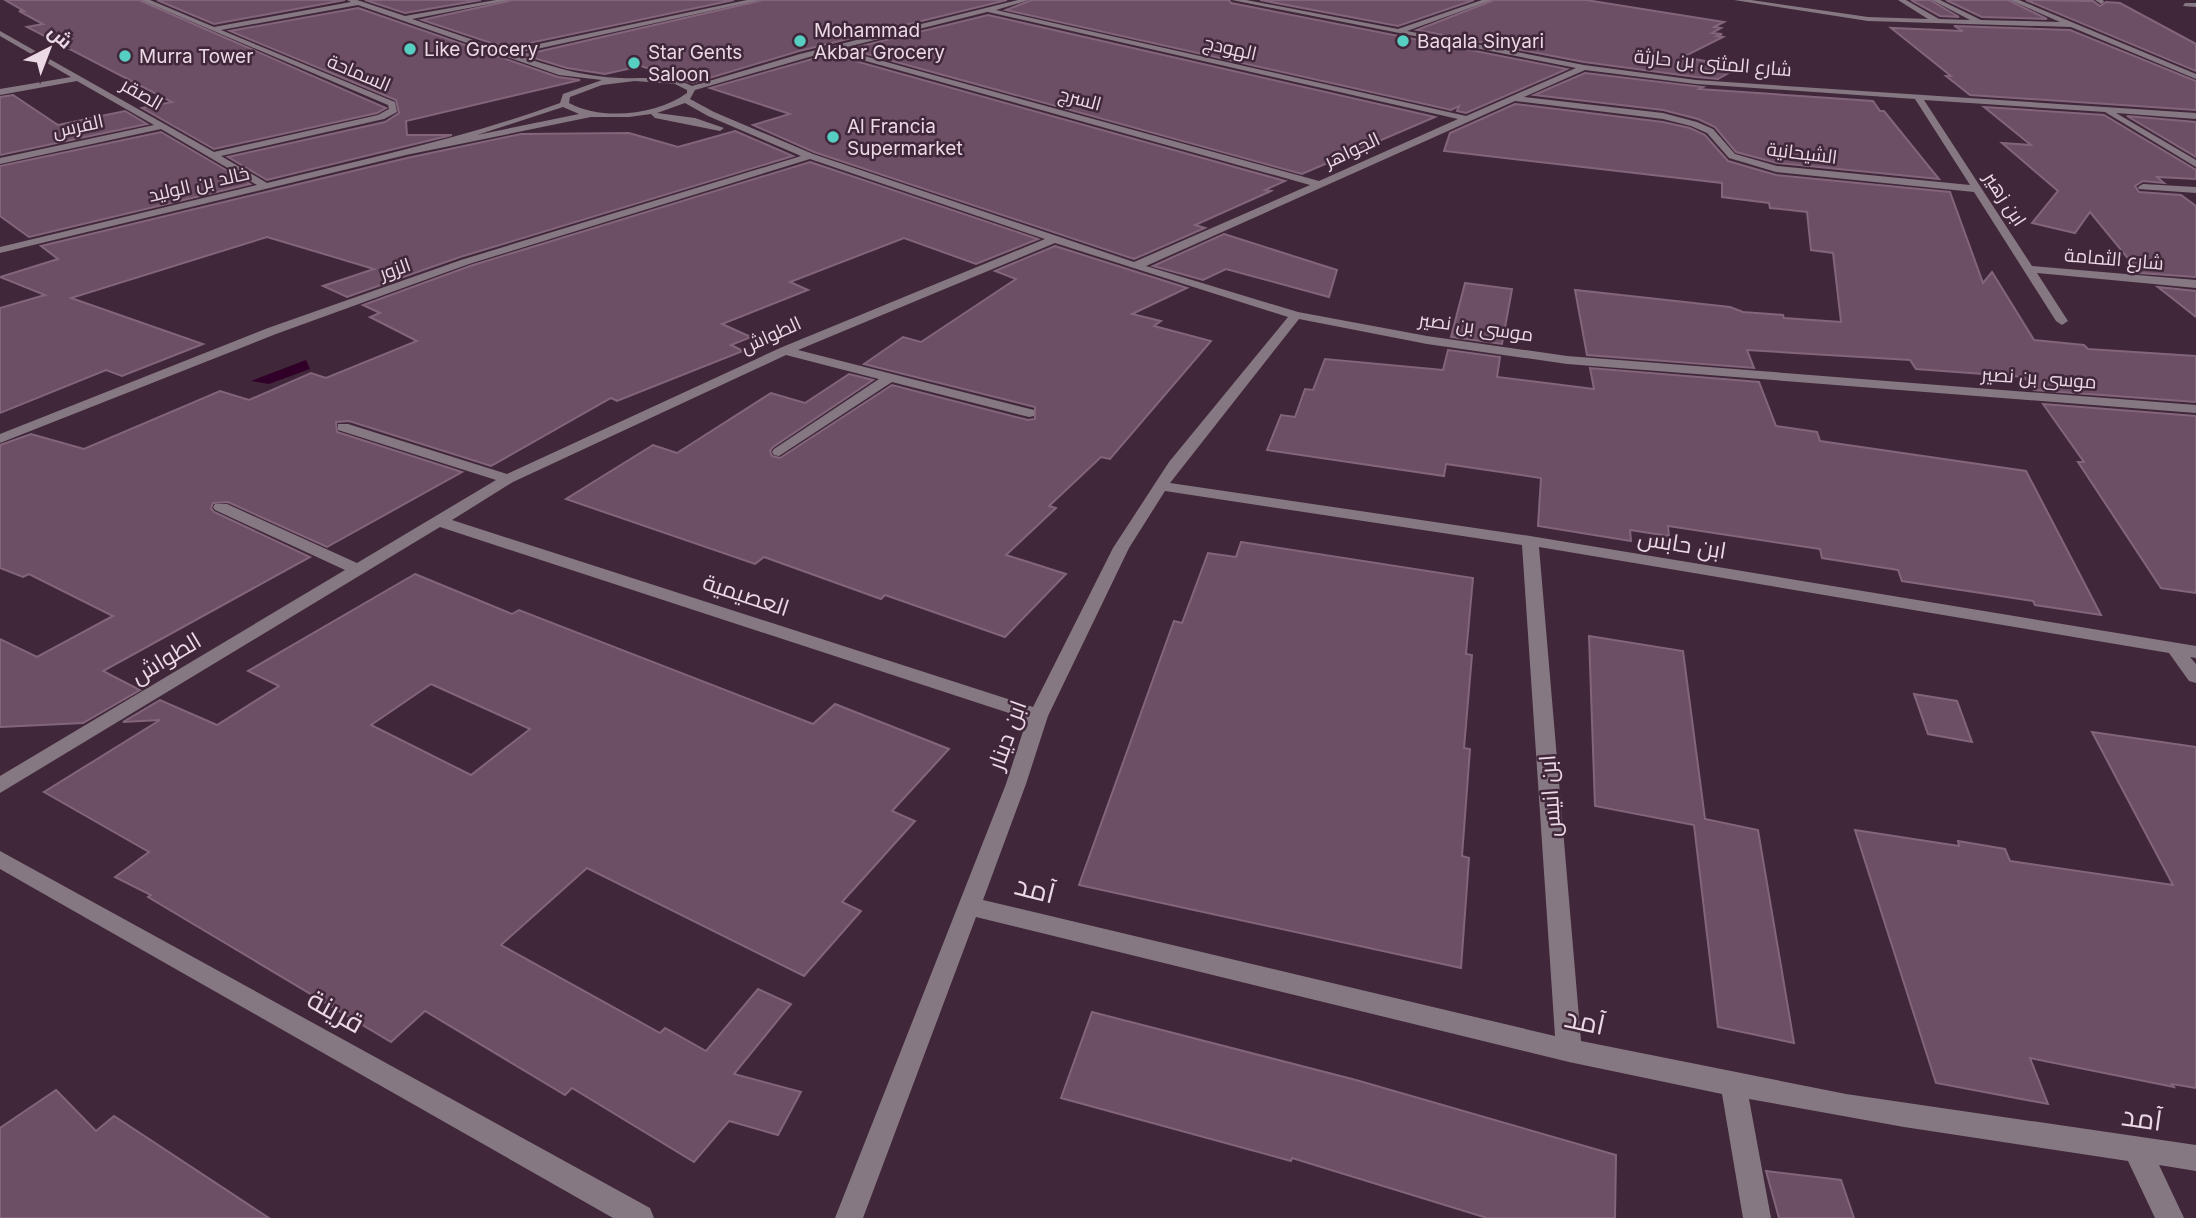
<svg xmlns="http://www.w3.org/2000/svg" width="2196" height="1218" font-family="Inter,Cairo,sans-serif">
<rect width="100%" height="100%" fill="#41273a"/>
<!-- water -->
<path fill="#310029" d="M306,360L310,369L269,384L251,381Z"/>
<!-- building -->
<g fill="#6c4f65" stroke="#83657b" stroke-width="2" fill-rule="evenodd">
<path d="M5,0H139L386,108L377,113L214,149L142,108L172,102L27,27L43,24L19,11H24Z"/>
<path d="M157,0H345L214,24Z"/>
<path d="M365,0H481L405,13Z"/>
<path d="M513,0H734L506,48L422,20Z"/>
<path d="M763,0H1007L799,51L693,83L641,66L605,74L567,68L524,55Z"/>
<path d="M1032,0H1229L1231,3L1567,69L1466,113L1457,111L1459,106L1451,110L1006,10Z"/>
<path d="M1260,0H1474L1398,26Z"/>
<path d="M1494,0H1586L1724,22L1714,27L1721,28L1712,33L1722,34L1717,36L1723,37L1683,57L1739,67L1718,79L1696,77L1584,62L1417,30Z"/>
<path d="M1911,0H1930L1959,17L1940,16Z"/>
<path d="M1946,0H2008L2047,19L1982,17Z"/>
<path d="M2026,0L2093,1L2100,6L2106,2L2120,3L2196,44V71Z"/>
<path d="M358,8L558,77L580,80L406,121L407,135H452L267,180L228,157L385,122L399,113L396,100L230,31Z"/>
<path d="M988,15L1435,117L1302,174L849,49Z"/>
<path d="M1954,26L2070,30L2196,81V110L1970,95L1946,76H1951L1891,28L1963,31Z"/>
<path d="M830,54L1285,181L1265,190L1271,191L1195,225L1205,228L1134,259L814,152L753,125L790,114L710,88Z"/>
<path d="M1585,73L1703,87L1699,89L1873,101L1880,111H1884L1939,179L1777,163L1736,152L1715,127L1698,119L1663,110L1534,95Z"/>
<path d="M13,95L58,125L125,111L147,124L0,155V97Z"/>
<path d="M1515,104L1663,122L1690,128L1705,135L1728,161L1776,175L1950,192L1983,283L1992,272L2034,340L2084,345L2088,349L2196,356V402L2034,390L2024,377L1916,369L1910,360L1747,350L1754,368L1587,355L1575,290L1730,307L1743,312L1783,315L1784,318L1841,322L1833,253L1811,250L1807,212L1770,208L1769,203L1722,197V183L1444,151L1450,133Z"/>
<path d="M1984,107L2104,115L2196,170V179L2157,177L2164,183L2143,181L2135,186L2139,192L2181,195L2196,206V277L2140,273L2090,212L2075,233L2032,223L2058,191L2002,143L2031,145Z"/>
<path d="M2127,116L2196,122V157Z"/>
<path d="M735,131L793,156L460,257L347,297L323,286L374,269L267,237L71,298L203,344L122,376L106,370L0,413V308L45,295L0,277L58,259L41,246L407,158L521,134L629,133L678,147Z"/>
<path d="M161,132L250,184L29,237L0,216V166Z"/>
<path d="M810,162L1038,239L976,264L904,238L790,282L808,290L722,324L751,337L731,345L743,351L617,401L611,398L491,466L349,421L336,422L337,432L462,472L327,547L228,502L213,503L211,508L214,512L310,557L103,671L140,690L83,723L0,727V639L37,657L113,616L29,574L23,577L0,568V445L31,434L84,449L220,391L249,400L311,373L326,378L417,341L370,317L380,313L363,305L470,266Z"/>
<path d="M1224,234L1337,270L1329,297L1226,269L1203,280L1153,266Z"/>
<path d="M1055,246L1187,288L1132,314L1161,321L1154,326L1211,341L1110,459L1101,457L1049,506L1056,508L1006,555L1066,574L1005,637L885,595L881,599L764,557L755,564L566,499L653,445L677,453L771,393L805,403L849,374L873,380L773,447L770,451L772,456L780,458L892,385L1028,420L1035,419V407L864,364L903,337L921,342L1016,279L995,271Z"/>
<path d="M1465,283L1512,289L1502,344L1451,337Z"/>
<path d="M2158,287L2196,291V317Z"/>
<path d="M1448,350L1500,357L1497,377L1594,389L1590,368L1759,382L1776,426L1817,432L1820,441L2026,471L2101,615L2035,605L2033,601L1902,581L1898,570L1822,558L1820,549L1668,526L1669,536L1630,530L1631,541L1538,526L1541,478L1446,464L1444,476L1267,450L1281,415L1295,417L1305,389L1313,390L1325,359L1443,370Z"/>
<path d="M2043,404L2196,416V593L2161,588L2078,462H2084Z"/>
<path d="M1241,542L1473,578L1466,654L1472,655L1464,748L1470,749L1462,856L1469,858L1461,968L1079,885L1174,621L1182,623L1208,553L1236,557Z"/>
<path d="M415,574L512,614L519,610L813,724L835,704L949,749L892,811L915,821L842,902L861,911L804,976L587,868L501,945L660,1033L665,1028L706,1051L758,989L791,1004L734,1074L801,1092L778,1135L729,1121L694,1162L572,1088L565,1095L425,1011L391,1042L148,897L151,895L115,877L149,852L44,792L160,720L123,722L160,700L217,725L279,686L248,671ZM431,684L530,729L471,775L371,725Z"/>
<path d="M1589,636L1683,651L1705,819L1758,830L1794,1043L1718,1027L1694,825L1595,806Z"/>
<path d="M1914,694L1957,701L1972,742L1928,734Z"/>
<path d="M2092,732L2196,747V1088L2172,1084L2174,1087L2030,1058L2048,1104L1936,1083L1855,830L1959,846L1958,841L2005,849L2010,861L2173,885Z"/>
<path d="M1092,1012L1356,1080L1616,1155L1615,1218H1487L1292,1158L1291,1161L1061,1098Z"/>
<path d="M56,1090L96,1131L114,1116L269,1218H0V1128Z"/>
<path d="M1766,1171L1841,1180L1854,1218H1779Z"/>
</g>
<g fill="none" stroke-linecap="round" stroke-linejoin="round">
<!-- minor -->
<g fill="#867882" fill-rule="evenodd">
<path d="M141,0H150L214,27L351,2L347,0H357L405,16L496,0H510L412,19L506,51L747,0H760L514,54C549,66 584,77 621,78C646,79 669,75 692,86L800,54L1018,0H1029L996,10L1466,116L1576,68L1232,0H1246L1398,29L1482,0H1492L1407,31L1584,65L1696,80L2196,113V119L2116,113L2196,160V167L2105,112L1924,100L2032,266L2196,280V288L2037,273L2068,321L2062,325L2056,321L1974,192L1776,172L1729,158L1707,133L1691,126L1663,119L1515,101L1146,266L1298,312L1427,336L1567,356L2196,405V413L1567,364L1427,344L1299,319L1170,483L1530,536L2196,646V658L2190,657L2196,664V683L2189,681L2169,653L1539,547L1581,1041L1846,1094L2196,1145V1171L2159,1165L2184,1218H2155L2128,1161L1904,1127L1749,1099L1771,1218H1743L1722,1094L1569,1062L976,917L863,1218H835L1006,784L1027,719L440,527L0,793V776L345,570L215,510L213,507L215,504H227L357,563L496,480L338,430V424H348L507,474L780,348L1045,239L810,159L469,264L276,334L0,443V434L268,328L461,260L801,156L708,116L685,103L657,113L695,118L724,128L720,131L655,118L651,114L629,117H591L406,155L0,253V247L257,185L161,129L0,164V158L154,125L77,81L0,95V89L71,77L0,36V31L214,152L378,115L389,109L388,105ZM358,5L559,75L602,80L563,94L560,103C465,138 365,159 267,183L221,156L384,119L397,112L395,102L221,30ZM987,12H988L1458,119L1319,181L839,49ZM830,51L1310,185L1134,262L813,154L714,112L690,99L695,90ZM1585,70L1696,84L1915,99L1970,185L1777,166L1735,154L1713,129L1697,122L1663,113L1524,97ZM635,81L675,84L687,90V93C657,115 602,121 569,103L570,97L602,85ZM563,107L579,114L477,135ZM1055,243L1288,317L1169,462L1113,548L1033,707L452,520L513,482L786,355L879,379L774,449L772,452L774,455L779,456L892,382L1029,417L1034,416V410L798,350ZM1165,491L1522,545L1555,1036L983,900L1026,784L1048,716L1129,548Z"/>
<path d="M1734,0H1751L1868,17L1928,19L1898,0H1906L1939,19L1970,20L1932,0H1940L1981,20L2060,22L2010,0H2019L2196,74V79L2071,27L1868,21Z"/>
<path d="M2095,0H2103L2104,2L2101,4Z"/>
<path d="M2185,3H2196V7L2183,6Z"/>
<path d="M2143,184L2196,187V193L2139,189L2138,187Z"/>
<path d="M0,851L650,1208L654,1218H613L0,869Z"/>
</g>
</g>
<!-- markers -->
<g fill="#57cec2" stroke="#41273a" stroke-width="2.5">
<circle cx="800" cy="41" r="7"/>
<circle cx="1403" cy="41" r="7"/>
<circle cx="410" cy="49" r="7"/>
<circle cx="125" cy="56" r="7"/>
<circle cx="634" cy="63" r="7"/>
<circle cx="833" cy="137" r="7"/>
</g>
<g text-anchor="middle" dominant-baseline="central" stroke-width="5" stroke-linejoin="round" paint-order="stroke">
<!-- far-poi labels -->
<g font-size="19" fill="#ebd9e6" stroke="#41273a" text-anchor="start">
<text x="814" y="30">Mohammad<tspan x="814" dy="22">Akbar Grocery</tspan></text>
<text x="1417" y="41">Baqala Sinyari</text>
<text x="424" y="49">Like Grocery</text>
<text x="648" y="52">Star Gents<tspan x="648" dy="22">Saloon</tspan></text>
<text x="139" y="56">Murra Tower</text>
<text x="847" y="126">Al Francia<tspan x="847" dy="22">Supermarket</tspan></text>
</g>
<!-- far-street labels -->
<g font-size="19" fill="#ebd9e6" stroke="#41273a">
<text transform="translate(1230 48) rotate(13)">الهودج</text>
<text transform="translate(1713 63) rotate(5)">شارع المثنى بن حارثة</text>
<text transform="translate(359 73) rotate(23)">السماحة</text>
<text transform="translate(142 94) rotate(30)">الصقر</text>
<text transform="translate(1080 99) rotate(15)">السرج</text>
<text transform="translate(78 126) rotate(-12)">الفرس</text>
<text transform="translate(1352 150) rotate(-25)">الجواهر</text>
<text transform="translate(1802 153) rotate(7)">الشيحانية</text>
<text transform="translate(199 184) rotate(-13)">خالد بن الوليد</text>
<text transform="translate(2005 199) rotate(57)">ابن زهير</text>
<text transform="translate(2114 259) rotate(5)">شارع الثمامة</text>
<text transform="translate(395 269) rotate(-19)">الزور</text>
<text transform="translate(1476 327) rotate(8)">موسى بن نصير</text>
<text transform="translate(771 335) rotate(-24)">الطواش</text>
<text transform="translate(2039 378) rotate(4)">موسى بن نصير</text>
</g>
<!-- street labels -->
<g font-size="23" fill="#ebd9e6" stroke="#41273a">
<text transform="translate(1682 544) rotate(9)">ابن حابس</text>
<text transform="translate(746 595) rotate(18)">العصيمية</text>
<text transform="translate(166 658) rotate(-31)">الطواش</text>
<text transform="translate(1007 735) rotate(-70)">ابن دينار</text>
<text transform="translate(1550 796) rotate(-94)">ابن انيس</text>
</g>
<!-- near-street labels -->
<g font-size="28" fill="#ebd9e6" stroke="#41273a">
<text transform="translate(1035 889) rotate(14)">آمد</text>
<text transform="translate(336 1011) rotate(29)">قرينة</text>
<text transform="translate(1585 1021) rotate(12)">آمد</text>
<text transform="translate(2142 1118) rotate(8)">آمد</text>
</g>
</g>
<!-- north arrow -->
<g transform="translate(49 49) rotate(42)" stroke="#41273a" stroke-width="5" paint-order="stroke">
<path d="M0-5L12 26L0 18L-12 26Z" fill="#ebd9e6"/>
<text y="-10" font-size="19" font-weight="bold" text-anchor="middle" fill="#ebd9e6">ش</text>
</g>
</svg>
